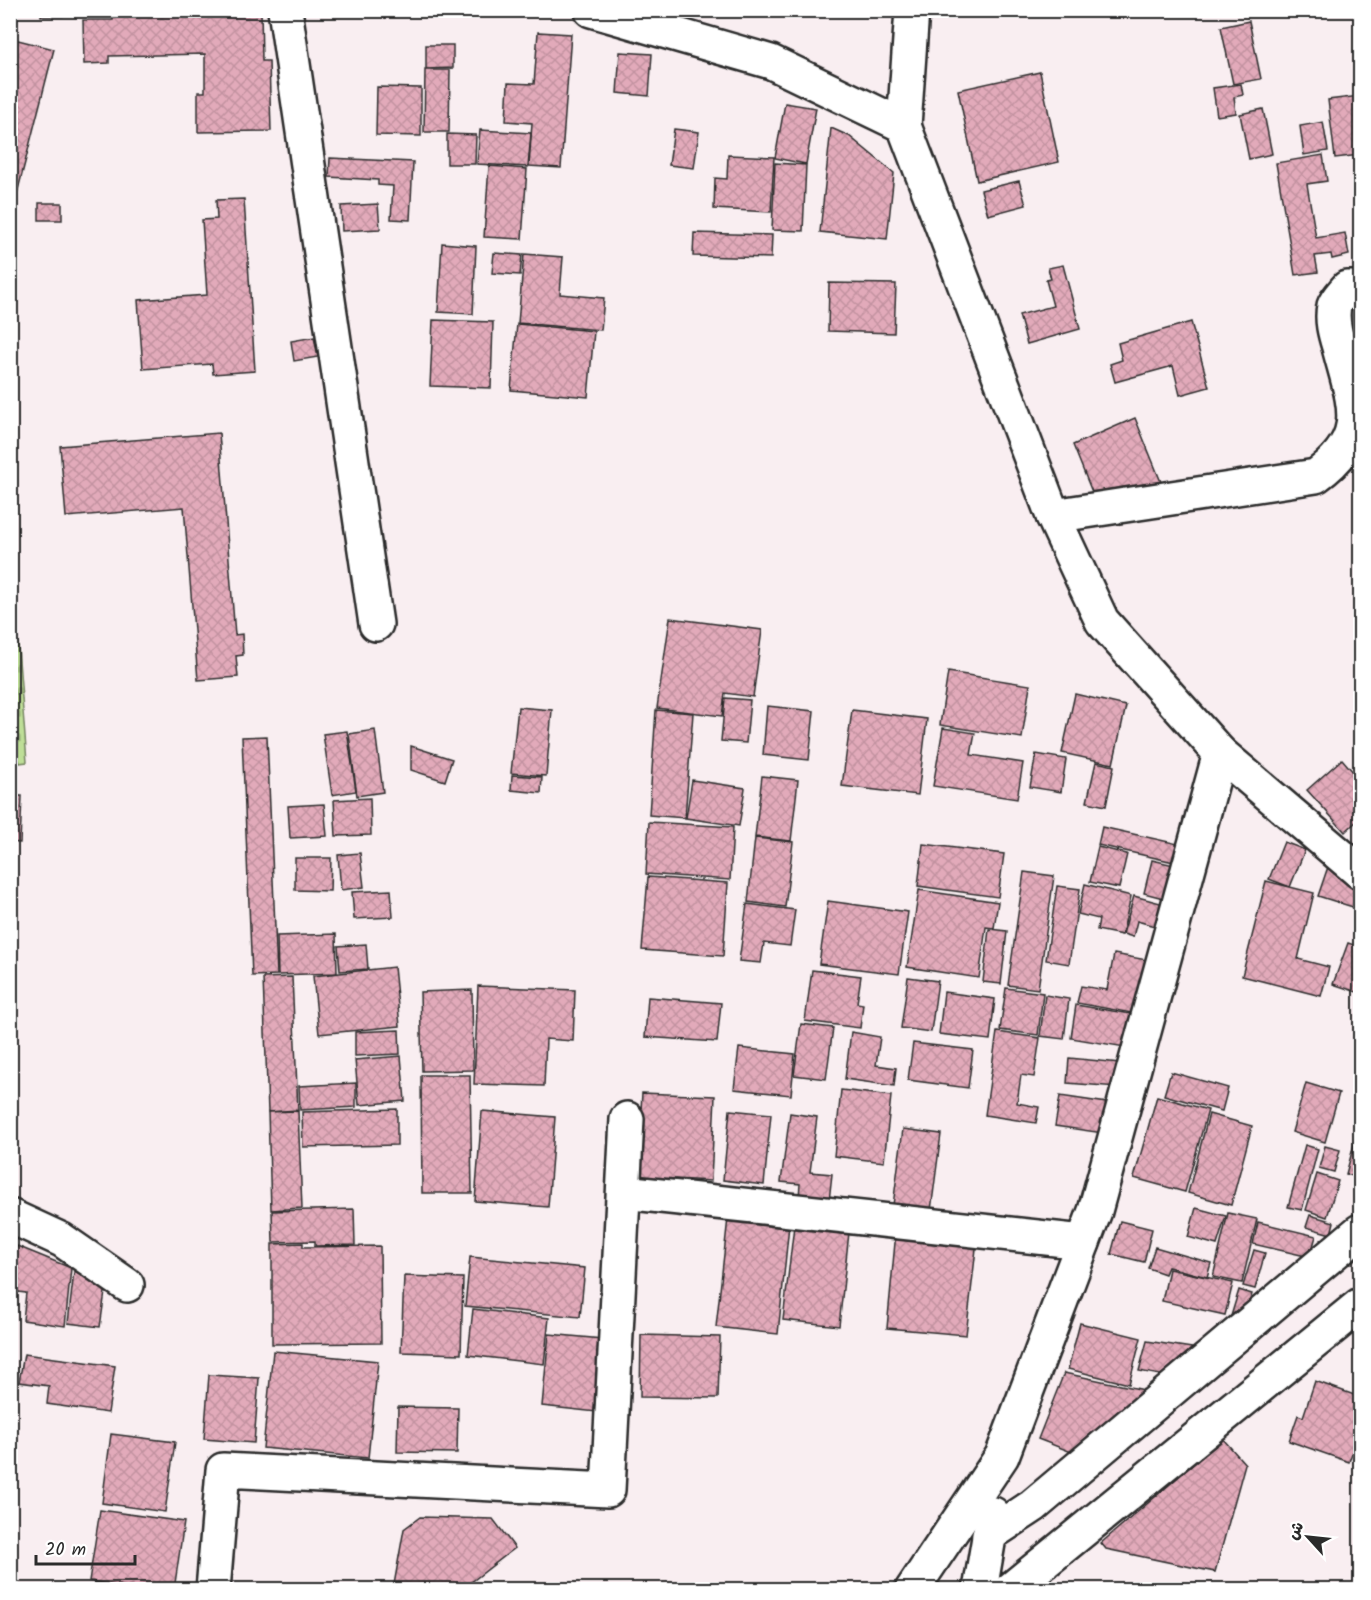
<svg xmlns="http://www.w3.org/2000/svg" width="1371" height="1600" font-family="Kalam,'Playpen Sans Arabic',sans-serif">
<defs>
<pattern id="cemetery-stones" width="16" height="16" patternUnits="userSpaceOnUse" patternTransform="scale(1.5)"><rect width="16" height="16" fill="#bede97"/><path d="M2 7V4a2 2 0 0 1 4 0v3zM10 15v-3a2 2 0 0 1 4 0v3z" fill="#a3bf82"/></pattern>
<pattern id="building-cross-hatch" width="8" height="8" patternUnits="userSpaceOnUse" patternTransform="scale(1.5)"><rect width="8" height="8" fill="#e2aaba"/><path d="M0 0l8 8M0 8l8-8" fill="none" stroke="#c292a0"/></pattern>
</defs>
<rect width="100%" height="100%" fill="#f9eef1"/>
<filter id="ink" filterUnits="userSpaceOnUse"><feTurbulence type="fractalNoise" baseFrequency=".0167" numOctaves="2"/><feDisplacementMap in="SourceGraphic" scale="12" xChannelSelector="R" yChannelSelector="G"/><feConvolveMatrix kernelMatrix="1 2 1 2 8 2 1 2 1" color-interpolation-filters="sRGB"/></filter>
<g filter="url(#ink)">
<!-- cemetery -->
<path fill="url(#cemetery-stones)" stroke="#748461" stroke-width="1.5" d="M11,558L27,762L11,764H10Z"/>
<!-- building -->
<g fill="url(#building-cross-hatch)" stroke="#2b2b2b" stroke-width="1.5">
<rect x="41" y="10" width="22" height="6"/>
<path d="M261,11L262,61H269L271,131L198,132V92H205V54L109,56V63L84,64L83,20H113V13Z"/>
<path d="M1249,21L1261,79L1233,84L1221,27Z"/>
<path d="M538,32L571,34L561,168L529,166L532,123L506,121L508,83L534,84Z"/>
<path d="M14,39L54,49L10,221V54Z"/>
<path d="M426,45H453V68L426,69Z"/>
<path d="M620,52L652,54L649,96L617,93Z"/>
<path d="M425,70H450L449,132H424Z"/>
<path d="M1040,72L1059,162L977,181L958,90Z"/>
<path d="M1241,84L1243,95L1234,97L1236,113L1217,116L1213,88Z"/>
<path d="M377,87L421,88V136L376,135Z"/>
<path d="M1360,96V155L1335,158L1328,100Z"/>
<path d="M785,103L816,108L806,164L775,158Z"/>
<path d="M1263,109L1272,154L1249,159L1240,114Z"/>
<path d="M1323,122L1328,151L1304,155L1300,126Z"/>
<path d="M831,128L849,136L894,173L887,239L820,232Z"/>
<path d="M674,129L699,132L694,168L669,165Z"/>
<path d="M480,130L531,133L528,167L477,164Z"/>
<path d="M447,134L476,135L475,164H447Z"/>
<path d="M728,155L774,157L771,212L714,209L715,178L727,179Z"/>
<path d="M1323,155L1327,181L1307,184L1316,238L1345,233L1349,255L1332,259L1331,254L1315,256L1318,272L1295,275L1276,163Z"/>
<path d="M330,158L413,162L410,220L391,219L393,186L378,185V180L329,177Z"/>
<path d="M775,163L806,165L803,231L772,230Z"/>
<path d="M489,166L527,169L522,239L484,237Z"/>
<path d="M1019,181L1026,205L988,215L981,190Z"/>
<path d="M244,199L255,371L213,374L212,364L143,369L138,300L207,295L202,220L217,219L216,200Z"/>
<rect x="39" y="203" width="23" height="17"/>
<path d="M378,204L380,229L342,231L341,206Z"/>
<path d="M694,233L772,235L771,258L693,256Z"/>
<path d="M442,243L476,246L473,314L438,312Z"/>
<path d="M494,253L522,255L520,275L492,273Z"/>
<path d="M524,254L563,257L560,294L604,298L601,330L518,323Z"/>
<path d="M1063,265L1080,329L1027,344L1019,315L1053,306L1046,280L1051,279L1048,268Z"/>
<path d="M829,283L896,284L894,333L828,331Z"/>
<path d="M433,320L493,322L491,388L430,386Z"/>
<path d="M1191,322L1209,387L1180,395L1173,366L1115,382L1110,364L1122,360L1118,343Z"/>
<path d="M517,324L594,331L588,397L511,390Z"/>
<path d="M314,337L318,357L294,361L291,341Z"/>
<path d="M1135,418L1161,482L1092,492L1073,445Z"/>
<path d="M219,433L235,635L242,634L243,655L236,656L238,677L198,680L184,507L66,517L60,446Z"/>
<path d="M670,618L762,630L753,697L725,693L722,716L657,708Z"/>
<path d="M948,672L1030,685L1022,738L940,725Z"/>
<path d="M1075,694L1126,706L1113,764L1062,753Z"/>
<path d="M725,698L750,700L746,743L721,741Z"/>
<path d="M767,706L814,711L809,760L763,755Z"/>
<path d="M518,707L552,710L546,776L511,773Z"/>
<path d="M656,710L693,713L685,818L649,815Z"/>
<path d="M852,710L927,719L918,795L842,786Z"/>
<path d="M943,728L975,733L971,755L1023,763L1017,799L933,786Z"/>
<path d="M375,730L383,792L357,796L349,734Z"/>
<path d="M347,731L356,791L332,795L323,734Z"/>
<path d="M267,736L277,975L252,976L242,737Z"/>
<path d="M411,746L452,759L445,781L411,770Z"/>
<path d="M1036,754L1066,759L1061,792L1030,787Z"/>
<path d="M1342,759L1360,780V818L1345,832L1307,790Z"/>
<path d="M1096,762L1114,766L1106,806L1087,802Z"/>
<path d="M512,775L542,777L541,793L511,790Z"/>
<path d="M762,776L798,780L791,841L755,837Z"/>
<path d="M692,780L745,788L739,826L686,818Z"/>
<path d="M10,796H22L20,843L10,842Z"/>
<path d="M370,798L371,835L336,836L334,800Z"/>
<path d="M324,804L327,836L290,838L288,806Z"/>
<path d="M649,822L733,827L730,880L646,874Z"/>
<path d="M1102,827L1178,844L1174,862L1098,845Z"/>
<path d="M755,838L793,842L785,907L748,902Z"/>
<path d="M1284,842L1305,850L1290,887L1269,879Z"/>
<path d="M923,844L1004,854L998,897L918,886Z"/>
<path d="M1098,847L1127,854L1119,888L1090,882Z"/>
<path d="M360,853L364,887L341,890L338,855Z"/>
<path d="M295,858H331L330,891L295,890Z"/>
<path d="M1331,858L1360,887L1359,909L1318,896Z"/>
<path d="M1152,860L1174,865L1167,899L1144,893Z"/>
<path d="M1024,872L1054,876L1038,989L1008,985Z"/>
<path d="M648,877L728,883L723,956L642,950Z"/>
<path d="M1266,881L1314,893L1298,959L1329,967L1321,996L1242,976Z"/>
<path d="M1085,884L1131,896L1122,935L1097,930L1099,919L1078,914Z"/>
<path d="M1057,886L1080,889L1069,964L1046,960Z"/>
<path d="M391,890L393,917L354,919L352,892Z"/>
<path d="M919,890L998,902L994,928L986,927L979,978L907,967Z"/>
<path d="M1134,896L1164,904L1158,927L1137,921L1133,937L1123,934Z"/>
<path d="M828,901L908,912L899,974L819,964Z"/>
<path d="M747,904L795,910L790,946L764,943L761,963L739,961Z"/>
<path d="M989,929L1007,931L1001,984L983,982Z"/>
<path d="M336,934L337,973L278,975L277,936Z"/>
<path d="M1348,943L1360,947V993L1333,984Z"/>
<path d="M366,944L368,969L340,971L338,946Z"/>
<path d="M1114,954L1147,960L1137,1014L1077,1003L1081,986L1107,990Z"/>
<path d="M394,967L400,1026L319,1034L313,976Z"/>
<path d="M812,970L861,976L857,1003L863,1004L860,1028L805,1021Z"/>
<path d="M292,977L298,1110L268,1112L263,978Z"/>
<path d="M908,977L938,981L931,1032L901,1028Z"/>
<path d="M478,986L575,990L573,1041L546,1039L544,1086L474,1084Z"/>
<path d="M1006,988L1043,993L1038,1035L1000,1030Z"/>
<path d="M472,990L473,1070L422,1071L420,992Z"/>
<path d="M944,992L995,999L990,1040L939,1034Z"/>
<path d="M1045,995L1069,999L1064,1039L1040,1036Z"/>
<path d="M648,997L721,1003L717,1042L645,1037Z"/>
<path d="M1076,1005L1131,1014L1125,1047L1071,1038Z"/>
<path d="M801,1024L833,1028L826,1079L794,1075Z"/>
<path d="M399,1030L400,1054L355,1056V1032Z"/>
<path d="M851,1032L880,1037L876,1065L896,1068L894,1086L845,1079Z"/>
<path d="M997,1032L1040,1038L1034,1077L1021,1075L1017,1103L1039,1107L1036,1123L985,1115Z"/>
<path d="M913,1043L973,1050L968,1088L908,1080Z"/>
<path d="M739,1048L795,1054L791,1095L734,1089Z"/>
<path d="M401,1056L405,1101L359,1105L355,1060Z"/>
<path d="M1069,1058L1120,1063L1118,1087L1067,1083Z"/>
<path d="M1171,1072L1228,1088L1222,1111L1164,1095Z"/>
<path d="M421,1075H470L472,1193H422Z"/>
<path d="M356,1083V1107L300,1110L299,1086Z"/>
<path d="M1306,1083L1339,1093L1325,1142L1292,1132Z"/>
<path d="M841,1090L891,1096L884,1162L834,1156Z"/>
<path d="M642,1093L715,1096L711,1181L637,1177Z"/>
<path d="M1060,1096L1107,1103L1103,1133L1055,1126Z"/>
<path d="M1157,1096L1208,1110L1185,1192L1134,1178Z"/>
<path d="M397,1109V1145L303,1147L302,1112Z"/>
<path d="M730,1110L771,1114L764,1185L723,1180Z"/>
<path d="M298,1111L302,1208L271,1210L268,1112Z"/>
<path d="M482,1111L555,1117L548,1207L475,1201Z"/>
<path d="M790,1113L817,1117L810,1172L832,1174L829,1201L799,1197L800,1184L781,1182Z"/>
<path d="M1209,1114L1252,1126L1231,1205L1188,1193Z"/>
<path d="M1360,1122V1178L1346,1174Z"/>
<path d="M903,1129L941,1134L930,1218L892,1213Z"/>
<path d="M1305,1145L1318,1149L1302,1210L1288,1207Z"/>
<path d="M1325,1146L1340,1150L1334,1172L1319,1168Z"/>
<path d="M1317,1174L1338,1181L1327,1217L1306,1210Z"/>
<path d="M1196,1208L1226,1216L1217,1245L1188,1237Z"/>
<path d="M354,1209L355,1245L315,1246V1241L273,1242L272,1211Z"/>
<path d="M729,1209L790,1215L778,1334L716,1327Z"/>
<path d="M1228,1213L1257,1219L1242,1283L1213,1277Z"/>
<path d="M1310,1215L1334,1222L1331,1234L1306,1227Z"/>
<path d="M795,1217L850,1223L839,1326L783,1320Z"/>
<path d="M1120,1221L1152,1229L1144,1262L1111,1254Z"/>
<path d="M1258,1222L1316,1236L1310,1257L1253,1244Z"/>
<path d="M896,1232L977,1240L966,1335L887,1328Z"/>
<path d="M303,1243V1247L380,1246L381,1343L272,1344V1244Z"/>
<path d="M17,1246L71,1268L65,1326L23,1320L26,1293L10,1291V1276Z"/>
<path d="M1155,1247L1211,1263L1207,1277L1168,1267L1165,1274L1148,1268Z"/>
<path d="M1254,1250L1265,1253L1255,1289L1243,1286Z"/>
<path d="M470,1257L585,1268L580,1317L465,1306Z"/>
<path d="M1169,1269L1233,1283L1225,1315L1162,1301Z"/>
<path d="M74,1271L106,1285L100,1327L68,1323Z"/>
<path d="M404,1276L463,1278L461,1354L401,1352Z"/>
<path d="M1239,1290L1252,1294L1243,1320L1231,1316Z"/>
<path d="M473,1309L549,1318L544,1364L468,1355Z"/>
<path d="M1080,1323L1141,1338L1129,1384L1068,1369Z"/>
<path d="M549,1334L613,1340L606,1413L542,1406Z"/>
<path d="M641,1335L720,1337L718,1398L640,1397Z"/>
<path d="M1147,1341L1192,1348L1165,1376L1139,1371Z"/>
<path d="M273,1351L378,1361L368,1458L263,1448Z"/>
<path d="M24,1354L115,1366L108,1413L47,1404L49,1386L19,1382Z"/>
<path d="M1064,1373L1149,1391L1079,1455L1038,1439Z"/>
<path d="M209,1375L259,1378L254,1443L204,1439Z"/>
<path d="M1315,1381L1360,1397V1429L1349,1462L1289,1441L1298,1415L1303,1417Z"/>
<path d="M398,1407L458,1408L457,1453L397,1452Z"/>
<path d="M111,1434L175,1442L165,1512L102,1503Z"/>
<path d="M1223,1439L1245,1464L1215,1572L1106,1549L1101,1543Z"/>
<path d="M100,1510L184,1522L174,1590H151L89,1581Z"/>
<path d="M420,1517L493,1519L515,1548L461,1590H393L404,1529Z"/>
</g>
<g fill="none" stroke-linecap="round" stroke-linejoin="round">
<defs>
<g id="minor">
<path d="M285,10L376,624"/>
<path d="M591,10L771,62L904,126L1053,516L1102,621L1220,753L1360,872"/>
<path d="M904,126L912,10"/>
<path d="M1053,516L1316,476C1371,436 1354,405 1339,347C1335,334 1331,320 1334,306C1336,300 1343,293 1347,288H1360"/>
<path d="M624,1192L1083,1242"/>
<path d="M10,1216L62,1240L127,1285"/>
<path d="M989,1535L1033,1506L1360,1231"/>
<path d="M213,1590L223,1470L608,1490L627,1119"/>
<path d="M912,1590L1002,1456L1095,1211L1220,753"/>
<path d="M980,1590L993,1514"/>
<path d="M1010,1590L1360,1305"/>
</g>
</defs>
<!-- minor casing -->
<use href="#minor" stroke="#2b2b2b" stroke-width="38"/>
<!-- minor -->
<use href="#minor" stroke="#fff" stroke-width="33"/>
</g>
</g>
<!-- margin -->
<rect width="1371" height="1600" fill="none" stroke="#fff" stroke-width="36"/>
<rect x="18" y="18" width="1335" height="1564" fill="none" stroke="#2b2b2b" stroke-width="2" filter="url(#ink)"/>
<!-- north arrow -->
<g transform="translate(1308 1537) rotate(297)" stroke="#ffffff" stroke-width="4.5" paint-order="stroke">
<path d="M0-4.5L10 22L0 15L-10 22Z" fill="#2b2b2b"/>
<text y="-9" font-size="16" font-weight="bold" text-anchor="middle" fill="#2b2b2b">ش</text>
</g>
<!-- scale -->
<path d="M36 1555v9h99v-9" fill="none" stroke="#2b2b2b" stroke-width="3"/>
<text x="45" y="1555" font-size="18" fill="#2b2b2b" stroke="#ffffff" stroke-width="4.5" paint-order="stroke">20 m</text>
</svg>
